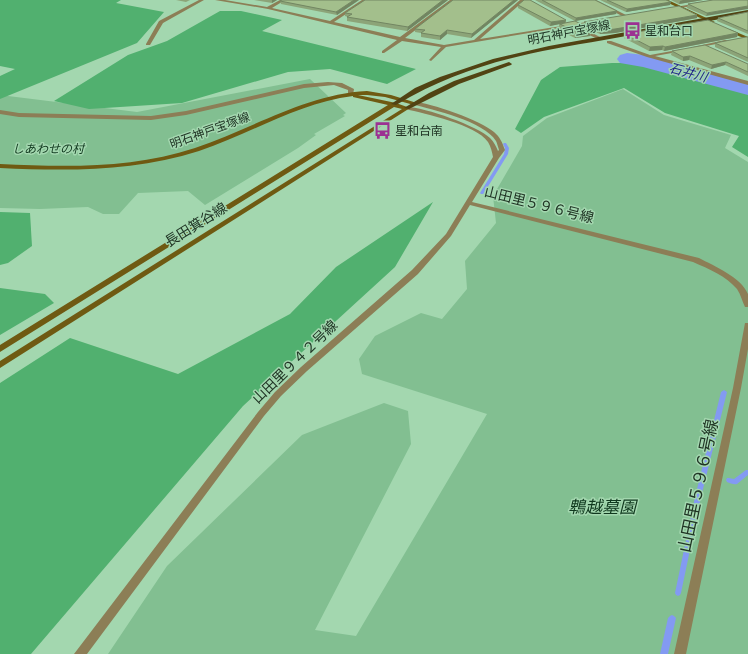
<svg xmlns="http://www.w3.org/2000/svg" width="748" height="654" font-family="Spectral,'Noto Sans JP',serif">
<rect width="100%" height="100%" fill="#a3d7af"/>
<!-- green -->
<g fill="#82bf91">
<path d="M310,79L346,113L343,115L345,116L314,134L316,135L298,148L205,205L188,191L138,193L119,214H103L88,207L40,209L0,208V95L137,112Z"/>
<path d="M623,89L664,115L731,135L725,148L748,162V654H108L167,566L302,435L384,403L408,411L411,444L315,630L356,636L487,414L362,374L359,359L375,336L421,313L442,319L467,289L465,261L496,223L493,196L522,146L523,136L547,118Z"/>
</g>
<!-- forest -->
<g fill="#51b06f">
<path d="M0,0H121L116,3L164,12L137,43L0,99V76L15,69L0,66Z"/>
<path d="M220,11H241L282,20L262,31L416,69L387,84L330,69L288,72L182,103L89,109L54,101L128,55L167,41Z"/>
<path d="M612,63H640L742,88L748,91V157L732,147L739,136L665,113L624,88L544,117L521,133L515,129L541,80L560,67Z"/>
<path d="M433,202L395,267L243,406L31,654H0V383L70,338L178,374L290,314L336,267Z"/>
<path d="M0,212L30,213L32,246L8,263L0,265Z"/>
<path d="M0,288L45,294L54,303L0,335Z"/>
</g>
<g fill="none" stroke-linecap="round" stroke-linejoin="round">
<!-- stream -->
<g fill="#839af2" fill-rule="evenodd">
<path d="M504,143H506L509,148L508,154L484,193L483,194H481L480,193L504,154L505,148L503,144Z"/>
<path d="M724,390L727,392L701,497L681,593L680,595L678,596L676,595L675,593L695,497L721,392Z"/>
<path d="M746,470H748V475L737,484C734,485 730,483 727,482L726,480L727,478H729L734,479Z"/>
<path d="M672,615L674,616L676,618L668,654H660L668,618L670,616Z"/>
</g>
<!-- river -->
<path fill="#839af2" fill-rule="evenodd" d="M627,53L644,55L748,83V95L643,67L620,63L617,59L620,55Z"/>
<!-- street -->
<g fill="#8c7e56" fill-rule="evenodd">
<path d="M199,0H204L163,23L150,45H146V44L159,21Z"/>
<path d="M215,0H225L267,7L280,0H285L272,8L330,21L362,0H367L334,22L400,37L450,0H455L405,38L444,45L474,40L520,0H525L480,39L593,21L595,22L446,47L431,61L429,60L441,47L402,41L384,53H382V51L397,40L268,9Z"/>
<path d="M591,0H596L628,16L624,17Z"/>
<path d="M698,3H700V5L672,9L670,8Z"/>
<path d="M578,28H582L602,38L598,39L578,30Z"/>
<path d="M725,40H727V42L695,48L693,47Z"/>
<path d="M607,41H611L650,55L683,49V51L655,56L748,81V85L647,57L607,43Z"/>
<path d="M328,82L342,83L354,89L353,95L348,96V90L334,85L304,88L186,115L151,120L19,117L0,114V110L19,113L151,116L186,111L304,84Z"/>
<path d="M412,102C427,101 482,121 494,132C500,137 502,142 505,150L499,158L472,202L699,258C714,266 741,277 748,294C748,298 748,303 748,307H745C742,301 741,295 737,289C726,276 709,269 693,262L470,205L451,236L418,274L307,371L281,396L264,416L87,654H74L258,412L275,392L301,367L412,270L446,234L493,157C492,152 491,147 488,142C475,124 426,114 405,109V107C422,106 478,126 490,138C494,142 496,146 498,151L499,150C498,147 497,143 496,141C484,121 433,110 412,104Z"/>
<path d="M745,323H748V349L741,388L686,654H674L733,388Z"/>
</g>
<!-- secondary -->
<g fill="#6f5a12" fill-rule="evenodd">
<path d="M662,0H668L715,22L711,23Z"/>
<path d="M729,29L748,37V40L727,31V30Z"/>
<path d="M367,91L391,95L417,103L414,105L385,97L367,95H358L396,103L410,108L0,368V361L402,109L394,107L0,352V345L388,105L353,97V96C298,103 250,134 199,151C134,172 67,171 0,168V164C65,167 132,169 195,148C252,129 306,94 367,91Z"/>
</g>
<!-- primary -->
<g fill="#514313" fill-rule="evenodd">
<path d="M748,10V14C700,23 652,31 604,40C527,53 465,64 396,105L391,104L415,88L440,77L493,59L549,46Z"/>
<path d="M509,62L512,64L511,65L459,84L409,109L404,108L429,93L454,81Z"/>
</g>
</g>
<!-- wall -->
<g fill="#8ca478">
<path d="M176,0H190L186,2Z"/>
<path d="M254,0H277L272,3Z"/>
<path d="M359,0L337,15L281,4L280,1Z"/>
<path d="M365,0H448L407,31L347,21V17H348L345,16V13Z"/>
<path d="M453,0H518L471,38L447,34L440,40L421,37V33L415,32V29Z"/>
<path d="M535,0H595L617,11L616,14L575,21L584,26V22L697,18L615,33L600,34L591,30L590,36L575,38L559,30V24L550,26L518,8V5L566,20V23L575,21Z"/>
<path d="M600,0H666L670,5L626,12Z"/>
<path d="M671,0H703L679,4Z"/>
<path d="M713,0L706,16L687,8L688,4Z"/>
<path d="M748,12V34L717,21L718,18Z"/>
<path d="M738,33L737,37L664,51L662,50L649,51L624,38L625,34Z"/>
<path d="M748,37V62L715,47V43Z"/>
<path d="M672,51L748,64V76L725,65L711,69L689,60L683,61L671,55Z"/>
</g>
<!-- shaded-wall -->
<g fill="#728662">
<path d="M272,0H277L272,3Z"/>
<path d="M354,0H359L337,15L336,12Z"/>
<path d="M443,0H448L407,31L408,27Z"/>
<path d="M514,0H518L471,38L472,34Z"/>
<path d="M683,0H703L679,4L680,1Z"/>
<path d="M671,2L670,5L626,12L627,9Z"/>
<path d="M748,6V9L706,16L707,13Z"/>
<path d="M617,11L616,14L575,21L576,18Z"/>
<path d="M697,15V18L615,33L600,34V31Z"/>
<path d="M566,20L565,23L550,26L551,22Z"/>
<path d="M591,29L590,36L575,38L576,32Z"/>
<path d="M447,30V34L440,40V36Z"/>
<path d="M738,33L737,37L664,51L665,47Z"/>
<path d="M663,46L662,50L649,51L650,47Z"/>
<path d="M690,56L689,60L683,61V57Z"/>
<path d="M726,62L725,65L711,69L712,65Z"/>
</g>
<!-- building -->
<g fill="#a3bf8c" stroke="#728662">
<path d="M282,0H354L336,12L280,1Z"/>
<path d="M365,0H443L408,27L347,17L352,14L345,13Z"/>
<path d="M453,0H514L472,34L447,30L440,36L421,33L425,30L415,29Z"/>
<path d="M524,0H530L566,20L551,22L518,5Z"/>
<path d="M542,0H595L617,11L576,18Z"/>
<path d="M607,0H666L671,2L627,9Z"/>
<path d="M713,0H748V6L707,13L688,4Z"/>
<path d="M679,6L697,15L615,29L600,31L584,22Z"/>
<path d="M748,12V31L718,18Z"/>
<path d="M708,20L738,33L665,47L663,46L650,47L625,34Z"/>
<path d="M575,21L591,29L576,32L560,24Z"/>
<path d="M746,37H748V58L715,43Z"/>
<path d="M705,45L748,64V72L726,62L712,65L690,56L683,57L672,51Z"/>
</g>
<!-- icons -->
<defs>
<symbol id="bus-bare" viewBox="-9 -9 18 18"><path d="M-5-6H5V4H4V6H2V4H-2V6H-4V4H-5ZM-3.5-4V0h7V-4ZM-3.5 1.2v1.5H-2V1.2ZM2 1.2v1.5H3.5V1.2Z" fill="#9c3192" stroke="#a3d7af" stroke-width="2.5" paint-order="stroke"/></symbol>
</defs>
<g fill-rule="evenodd">
<use href="#bus-bare" x="620" y="18" width="25" height="25"/>
<use href="#bus-bare" x="370" y="118" width="25" height="25"/>
</g>
<g text-anchor="middle" dominant-baseline="central" stroke-width="3" stroke-linejoin="round" paint-order="stroke">
<!-- far-poi labels -->
<g font-size="12" fill="#203525" stroke="#a3d7af" text-anchor="start">
<text x="645" y="31">星和台口</text>
<text x="395" y="131">星和台南</text>
</g>
<!-- far-street labels -->
<g font-size="12" fill="#203525" stroke="#a3d7af">
<text transform="translate(569 33) rotate(-11)">明石神戸宝塚線</text>
<text transform="translate(210 131) rotate(-20)">明石神戸宝塚線</text>
</g>
<!-- far-park labels -->
<g font-size="12" font-style="italic" fill="#10381e" stroke="#a3d7af">
<text x="48" y="149">しあわせの村</text>
</g>
<!-- far-water labels -->
<g font-size="13" font-style="italic" fill="#202589" stroke="#a3d7af">
<text transform="translate(688 73) rotate(15)">石井川</text>
</g>
<!-- street labels -->
<g font-size="14" fill="#203525" stroke="#a3d7af">
<text transform="translate(539 205) rotate(14)">山田里５９６号線</text>
<text transform="translate(196 225) rotate(-32)">長田箕谷線</text>
<text transform="translate(295 362) rotate(-44)">山田里９４２号線</text>
</g>
<!-- near-street labels -->
<g font-size="17" fill="#203525" stroke="#a3d7af">
<text transform="translate(699 486) rotate(-78)">山田里５９６号線</text>
</g>
<!-- near-park labels -->
<g font-size="17" font-style="italic" fill="#10381e" stroke="#a3d7af">
<text x="602" y="508">鵯越墓園</text>
</g>
</g>
</svg>
